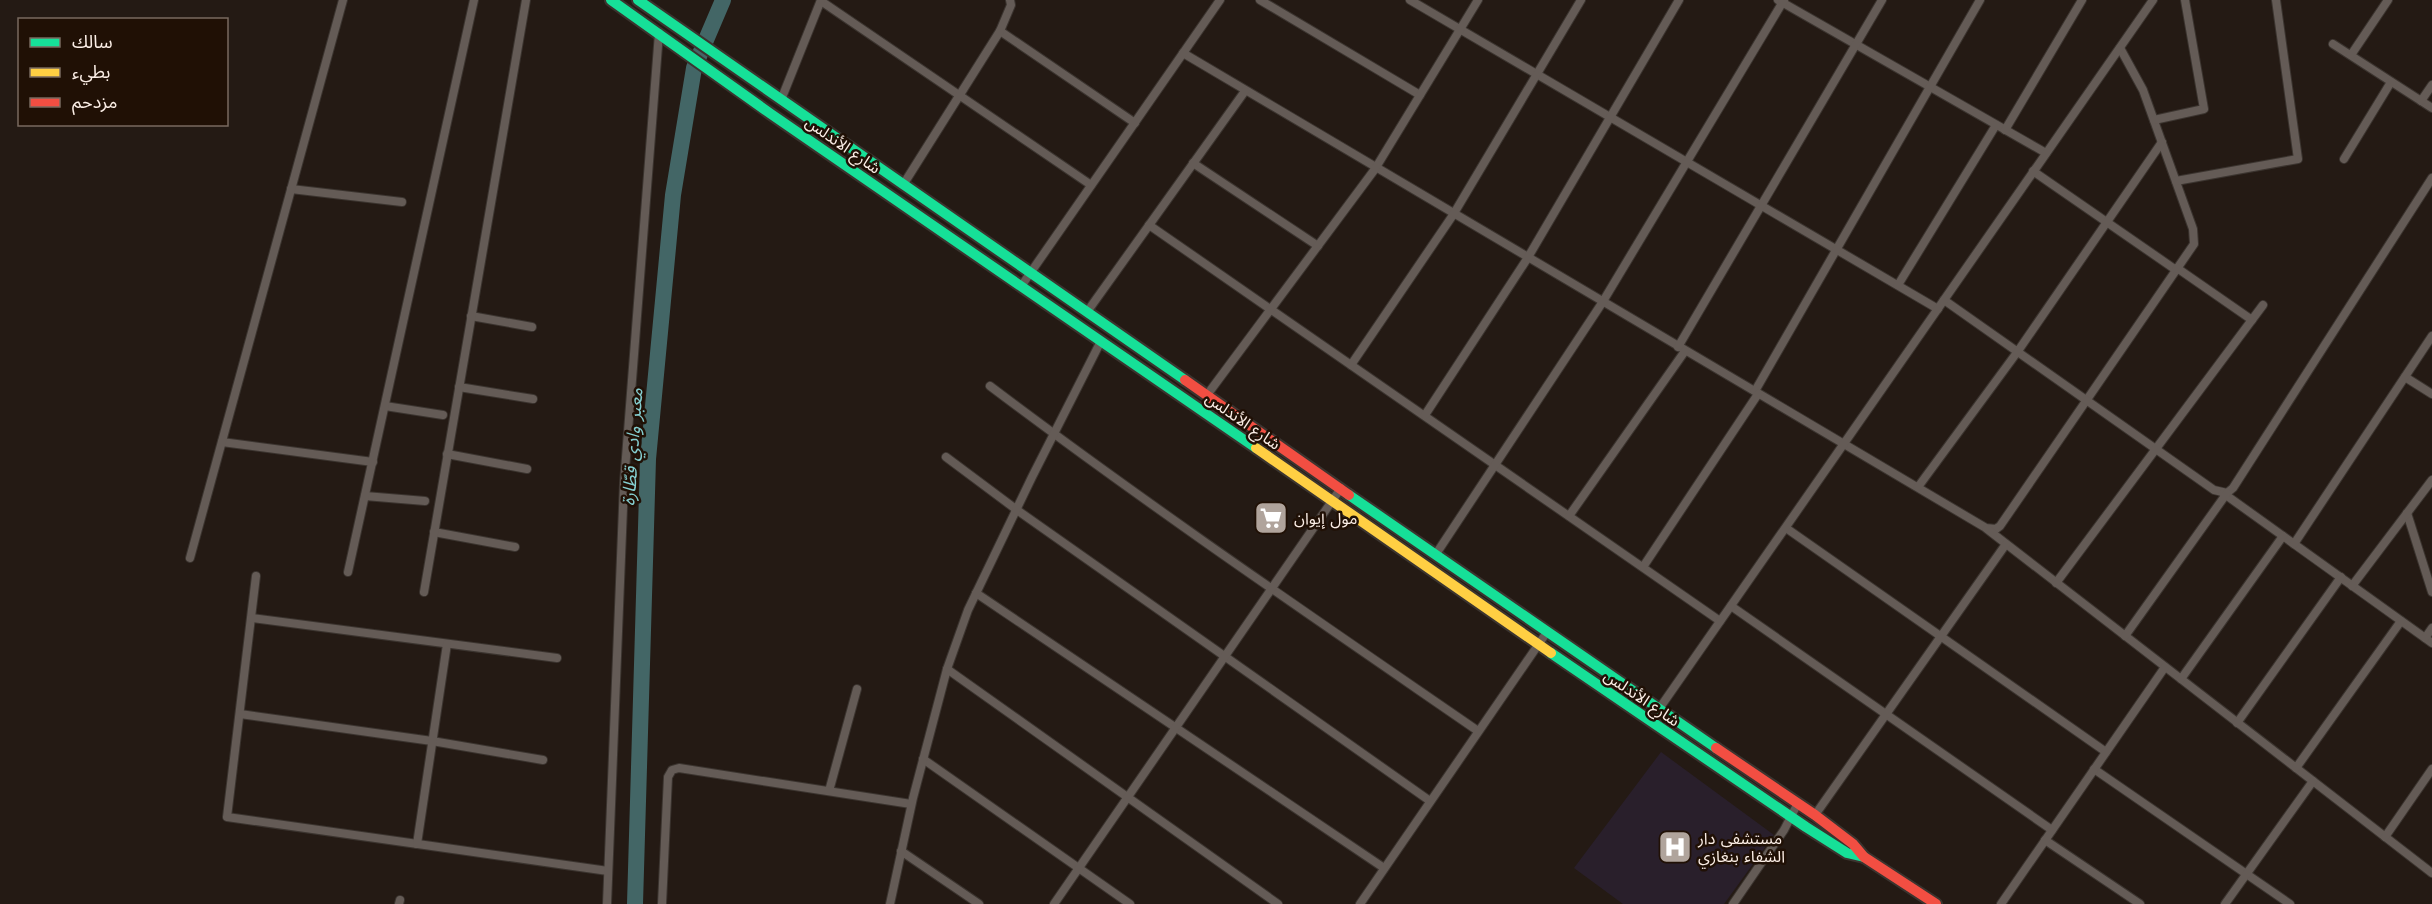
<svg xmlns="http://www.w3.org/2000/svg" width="2432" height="904" font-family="'Work Sans','Noto Sans Arabic',sans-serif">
<rect width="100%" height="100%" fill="#241a14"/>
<!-- medical -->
<path fill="#291f2b" d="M1661,752L1774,835L1724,904H1623L1574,868Z"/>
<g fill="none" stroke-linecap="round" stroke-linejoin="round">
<!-- river -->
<path stroke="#436666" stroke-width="16" d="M635,904L648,459L673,195L694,68L723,0"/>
<defs>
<g id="street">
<path d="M1260,0L1420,95"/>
<path d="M1410,0L1938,309"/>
<path d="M1778,0L2046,153"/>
<path d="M821,1L1091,185"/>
<path d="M1000,31L1135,123"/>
<path d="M2333,44L2432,108"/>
<path d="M1183,53L1986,528L1996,529L2000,526L2194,244L2193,229L2143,90L2120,48"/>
<path d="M2351,55L2388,0"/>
<path d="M781,100L821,0"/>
<path d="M2421,101L2432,85"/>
<path d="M2154,120L2204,109L2185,0"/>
<path d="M2005,130L2082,0"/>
<path d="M2344,159L2391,82"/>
<path d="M1193,163L1318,246"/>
<path d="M2033,171L2176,270"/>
<path d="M2176,181L2298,159L2276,0"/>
<path d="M903,185L1000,31L1011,5L1010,0"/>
<path d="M291,189L402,202"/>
<path d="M1149,225L1720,621"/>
<path d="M2177,268L2252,320"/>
<path d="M1022,285L1220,0"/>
<path d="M1898,285L1996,125"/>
<path d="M1944,300L2214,490L2227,493L2233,488L2432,178"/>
<path d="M1087,312L1245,91"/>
<path d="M471,316L532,327"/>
<path d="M1678,347L1882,0"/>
<path d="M1351,365L1453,215L1581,0"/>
<path d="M2405,377L2432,394"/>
<path d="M990,386C1149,506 1314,618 1478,731"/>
<path d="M459,387L533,399"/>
<path d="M1755,391L1980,0"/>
<path d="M1207,395L1375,169L1478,0"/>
<path d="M385,406L443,415"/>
<path d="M1425,415L1527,259L1679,0"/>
<path d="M222,442L373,462"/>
<path d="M447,454L527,469"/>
<path d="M946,457L1017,510L1430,801"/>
<path d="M1918,487L2018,351L2162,142"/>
<path d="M2223,493L2432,643"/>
<path d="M365,496L425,501"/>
<path d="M2407,513L2432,592"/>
<path d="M1569,516L1685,351"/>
<path d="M1786,528L2106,752"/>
<path d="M1987,529L2432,873"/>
<path d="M434,532L515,547"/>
<path d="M2294,544L2432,336"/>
<path d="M1436,554L1602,303L1784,0"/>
<path d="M190,558L343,0"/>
<path d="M1643,567L1758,394"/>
<path d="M348,572L474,0"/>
<path d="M256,576L227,817L608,871"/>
<path d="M2056,583L2263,305"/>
<path d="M2352,586L2432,480"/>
<path d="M424,592L526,0"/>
<path d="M976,593L1384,868"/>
<path d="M1731,606L2052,830"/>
<path d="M252,618L557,658"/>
<path d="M2125,636L2227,493"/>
<path d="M2425,638L2432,628"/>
<path d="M947,669L1278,904"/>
<path d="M2181,679L2283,536"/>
<path d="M1659,709L2153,0"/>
<path d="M240,714L432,741L543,760"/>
<path d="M2237,723L2341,577"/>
<path d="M923,759L1130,904"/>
<path d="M2296,768L2401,621"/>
<path d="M2094,769L2290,904"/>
<path d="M829,791L857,689"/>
<path d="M1815,815L2006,544"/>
<path d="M2385,837L2432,769"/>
<path d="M2045,840L2140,904"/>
<path d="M417,844L447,644"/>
<path d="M901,851L979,904"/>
<path d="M399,904L400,900"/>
<path d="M607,904L624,483L659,33"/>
<path d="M662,904L668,777L672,770L679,768L911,804"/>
<path d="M890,904L913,798L947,669L968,610L1032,477L1101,341"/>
<path d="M1054,904L1341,488"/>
<path d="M1360,904L1547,632"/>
<path d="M1733,904L1784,830L1798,803"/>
<path d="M2001,904L2165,667"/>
<path d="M2225,904L2313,781"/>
</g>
<g id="fast">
<path d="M611,0L771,114L1256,448"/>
<path d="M638,0L1185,380"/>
<path d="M1349,495L1716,748"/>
<path d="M1551,653L1806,827L1847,853L1864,857"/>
</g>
<path id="slow" d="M1256,448L1551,653"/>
<g id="jam">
<path d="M1185,380L1349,495"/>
<path d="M1716,748L1815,815L1853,844L1864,857L1936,904"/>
</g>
</defs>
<!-- street casing -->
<use href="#street" stroke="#3b342f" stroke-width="10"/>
<!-- fast casing -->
<use href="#fast" stroke="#3b342f" stroke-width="14"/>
<!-- slow casing -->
<use href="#slow" stroke="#3b342f" stroke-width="14"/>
<!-- jam casing -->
<use href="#jam" stroke="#3b342f" stroke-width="14"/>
<!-- street -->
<use href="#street" stroke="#645b56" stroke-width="8"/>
<!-- fast -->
<use href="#fast" stroke="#16e098" stroke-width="10"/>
<!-- slow -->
<use href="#slow" stroke="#ffcf43" stroke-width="10"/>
<!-- jam -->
<use href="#jam" stroke="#f24e42" stroke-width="10"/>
</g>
<!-- icons -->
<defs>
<symbol id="supermarket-square" viewBox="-11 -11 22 22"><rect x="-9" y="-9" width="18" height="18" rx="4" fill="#b0a49c" stroke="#201005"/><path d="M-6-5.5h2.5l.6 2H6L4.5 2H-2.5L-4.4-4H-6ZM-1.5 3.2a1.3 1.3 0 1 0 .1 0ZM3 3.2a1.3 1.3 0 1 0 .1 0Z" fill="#fff"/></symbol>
<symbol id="hospital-square" viewBox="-11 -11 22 22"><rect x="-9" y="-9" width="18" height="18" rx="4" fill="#b0a49c" stroke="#201005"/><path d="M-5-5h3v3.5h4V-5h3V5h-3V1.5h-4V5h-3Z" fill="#fff"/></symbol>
</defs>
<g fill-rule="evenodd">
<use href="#supermarket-square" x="1252" y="499" width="38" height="38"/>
<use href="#hospital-square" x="1656" y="828" width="38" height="38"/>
</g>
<g text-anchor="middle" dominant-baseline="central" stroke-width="5" stroke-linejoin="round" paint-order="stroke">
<!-- street labels -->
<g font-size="16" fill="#fbeee6" stroke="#201005">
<text transform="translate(843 145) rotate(35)">شارع الأندلس</text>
<text transform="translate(1243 421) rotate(35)">شارع الأندلس</text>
<text transform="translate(1642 698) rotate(34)">شارع الأندلس</text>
</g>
<!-- poi labels -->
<g font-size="16" fill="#fbeee6" stroke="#201005" text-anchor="start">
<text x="1294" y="518">مول إيوان</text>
<text x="1698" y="838">مستشفى دار<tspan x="1698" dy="18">الشفاء بنغازي</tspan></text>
</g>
<!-- water labels -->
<g font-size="18" font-style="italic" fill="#85cfd1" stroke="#201005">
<text transform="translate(632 447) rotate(-86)">معبر وادي قطّارة</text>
</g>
</g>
<!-- legend -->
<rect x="18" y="18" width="210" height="108" fill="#201005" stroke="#78695f" stroke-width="1.5"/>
<rect x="30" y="38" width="30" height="9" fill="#16e098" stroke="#78695f" stroke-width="1.5"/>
<text x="72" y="48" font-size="18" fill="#fbeee6">سالك</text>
<rect x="30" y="68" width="30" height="9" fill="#ffcf43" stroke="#78695f" stroke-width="1.5"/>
<text x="72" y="78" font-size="18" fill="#fbeee6">بطيء</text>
<rect x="30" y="98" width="30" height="9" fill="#f24e42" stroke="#78695f" stroke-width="1.5"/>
<text x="72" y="108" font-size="18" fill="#fbeee6">مزدحم</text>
</svg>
